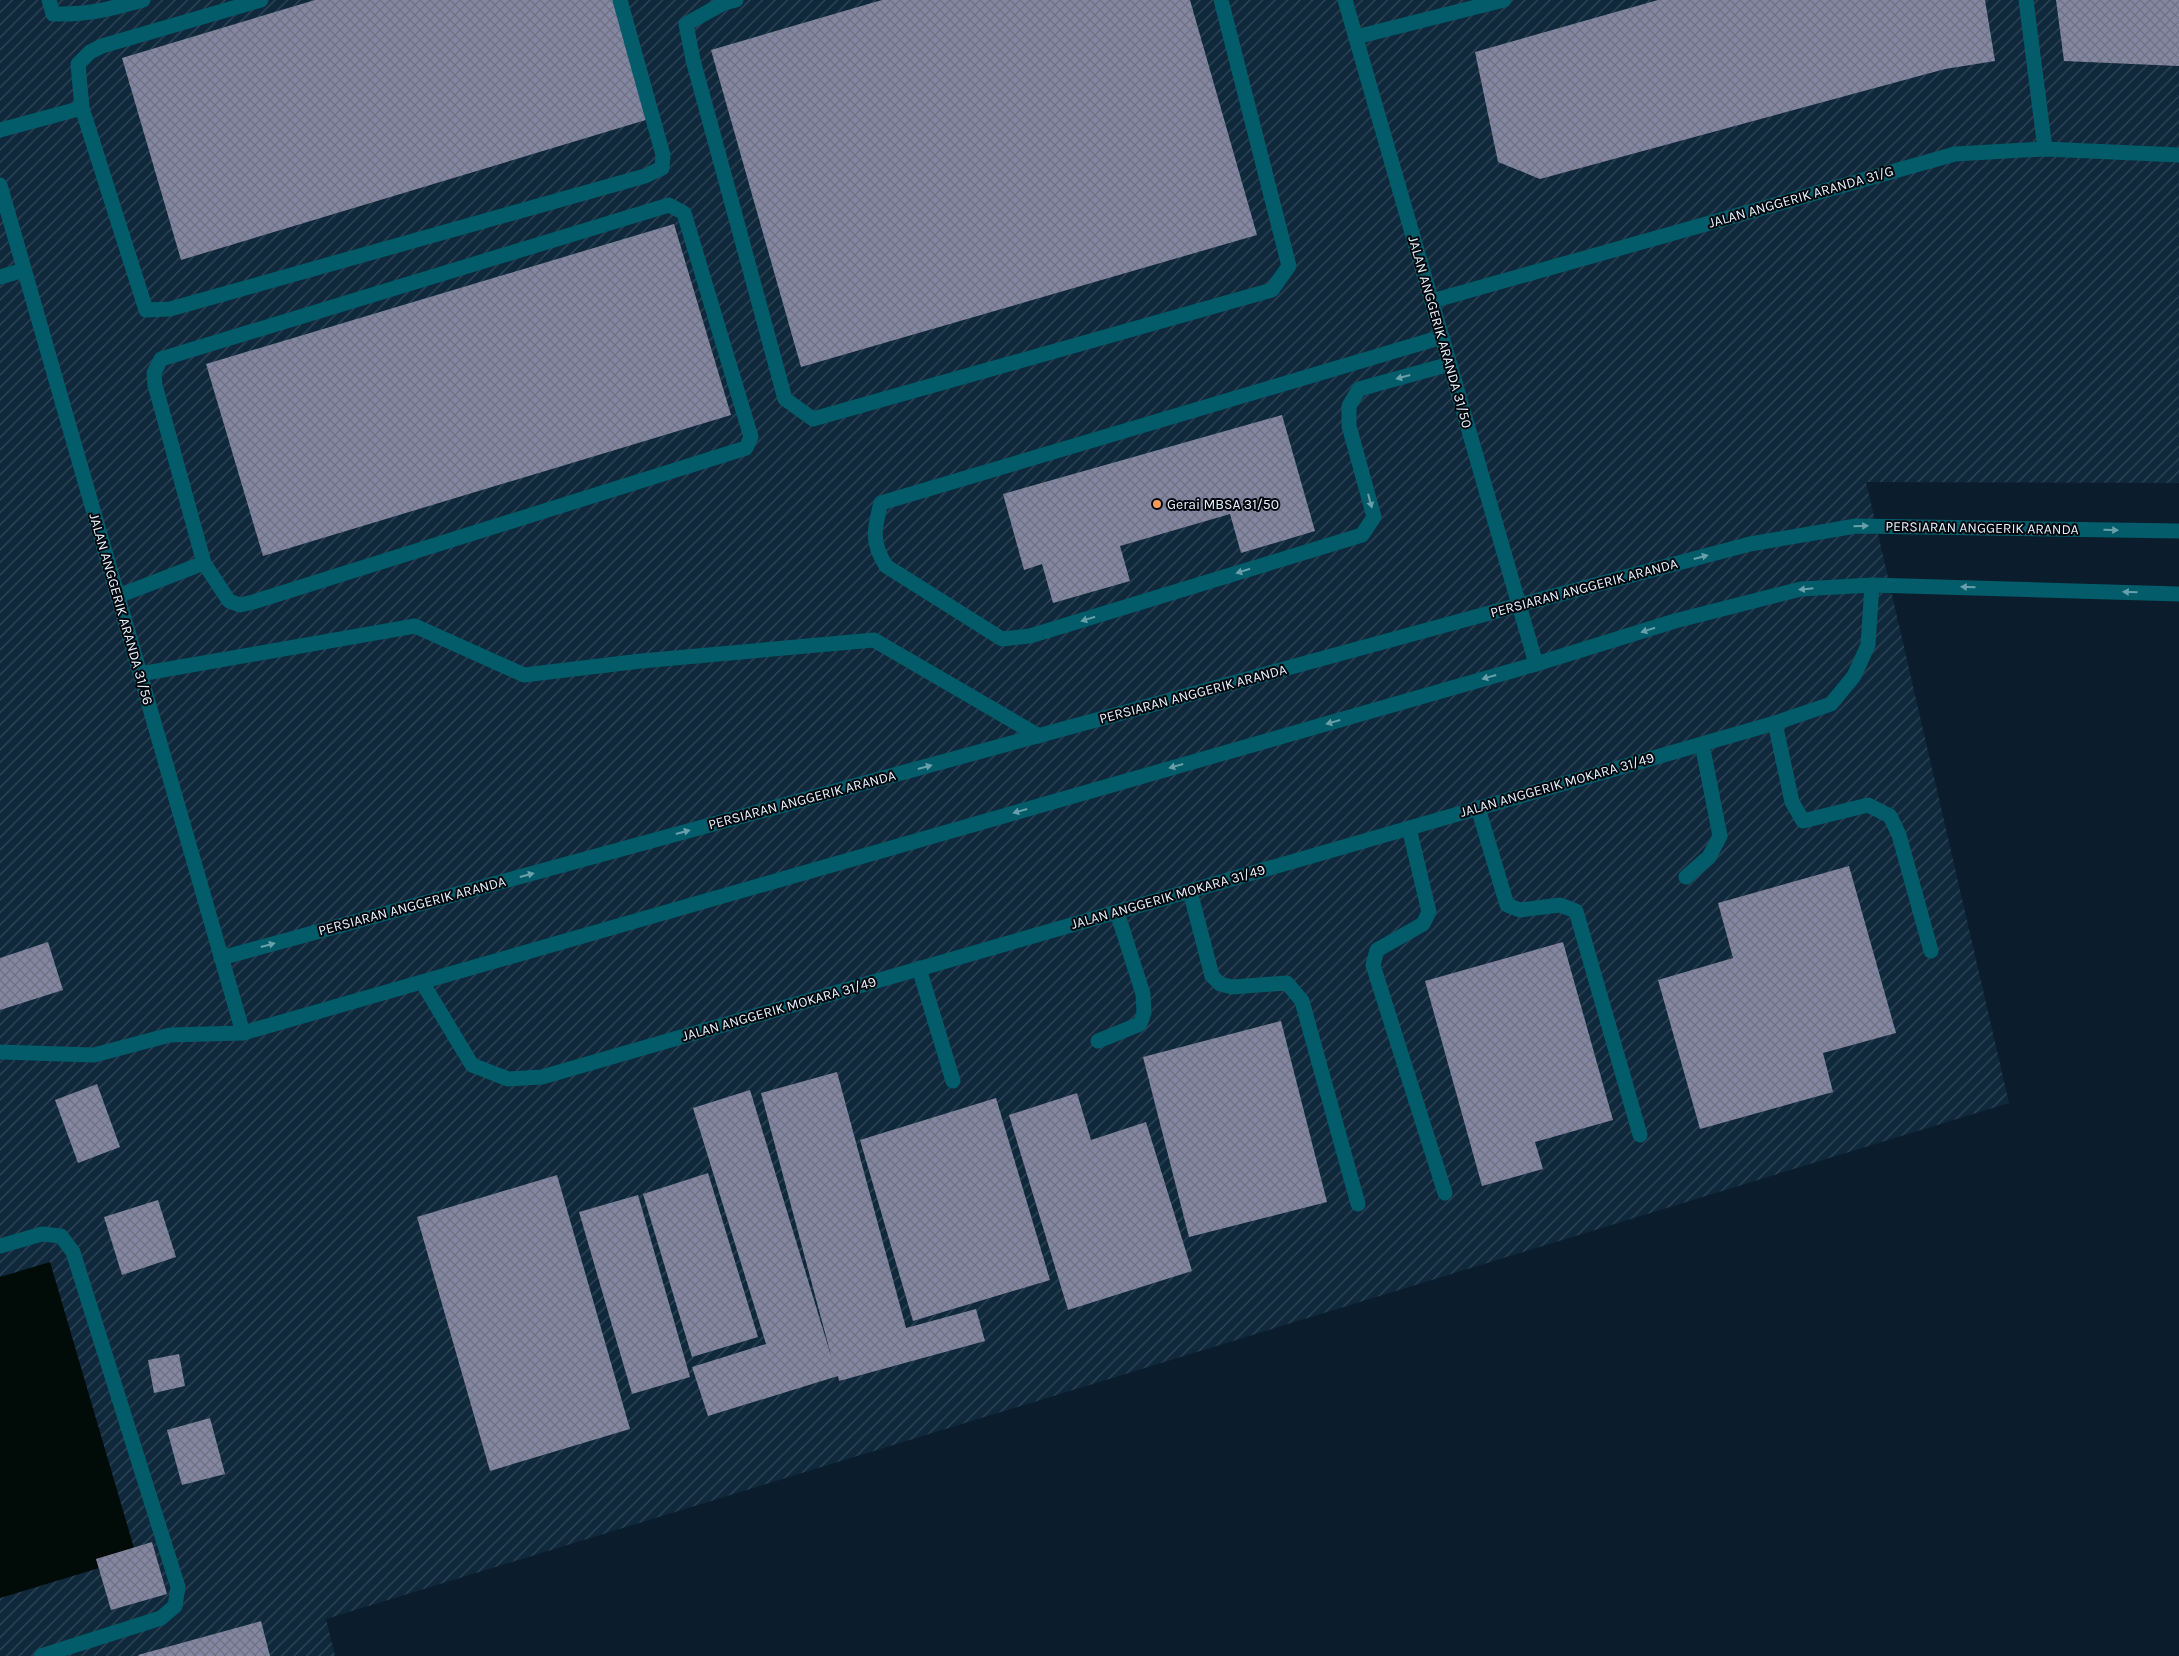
<svg xmlns="http://www.w3.org/2000/svg" width="2179" height="1656" font-family="Karla,sans-serif">
<defs>
<pattern id="industrial-furrows" width="10" height="10" patternUnits="userSpaceOnUse" patternTransform="scale(1.25)"><rect width="10" height="10" fill="#0f283b"/><path d="M-1 1l2-2M0 10L10 0M9 11l2-2" fill="none" stroke="#324858"/></pattern>
<pattern id="building-cross-hatch" width="8" height="8" patternUnits="userSpaceOnUse" patternTransform="scale(1.25)"><rect width="8" height="8" fill="#8487a1"/><path d="M0 0l8 8M0 8l8-8" fill="none" stroke="#6e7183"/></pattern>
</defs>
<rect width="100%" height="100%" fill="#0b1d2d"/>
<!-- industrial -->
<path fill="url(#industrial-furrows)" d="M0,0H2179V483L1866,482L2009,1103L326,1619L335,1656H0Z"/>
<!-- water -->
<path fill="#010b08" d="M50,1262L134,1548L96,1559L99,1568L0,1598V1277Z"/>
<!-- building -->
<g fill="url(#building-cross-hatch)">
<path d="M315,0H614L649,119L181,260L122,58Z"/>
<path d="M882,0H1190L1257,235L801,367L711,50Z"/>
<path d="M1658,0H1985L1995,61L1945,69L1540,179L1498,162L1475,52Z"/>
<path d="M2056,0H2179V66L2064,61Z"/>
<path d="M674,224L731,415L263,556L206,364Z"/>
<path d="M1282,415L1315,531L1241,553L1230,514L1120,546L1130,581L1053,603L1042,564L1024,570L1003,494Z"/>
<path d="M1849,866L1896,1033L1823,1053L1833,1092L1700,1129L1658,980L1733,958L1718,903Z"/>
<path d="M48,942L63,990L0,1010V958Z"/>
<path d="M1563,942L1613,1120L1535,1142L1543,1169L1482,1186L1425,981Z"/>
<path d="M1281,1021L1327,1202L1189,1237L1143,1057Z"/>
<path d="M837,1072L906,1328L976,1309L985,1341L839,1381L838,1376L708,1416L692,1367L766,1344L693,1108L750,1090L832,1359L761,1093Z"/>
<path d="M97,1084L120,1147L78,1163L55,1100Z"/>
<path d="M1077,1093L1091,1140L1146,1122L1192,1271L1068,1310L1009,1115Z"/>
<path d="M996,1098L1050,1280L913,1321L860,1140Z"/>
<path d="M708,1173L758,1337L692,1357L643,1194Z"/>
<path d="M557,1175L630,1429L490,1471L417,1217Z"/>
<path d="M638,1195L690,1377L632,1394L579,1212Z"/>
<path d="M158,1200L176,1257L122,1275L104,1217Z"/>
<path d="M179,1354L185,1386L154,1393L148,1360Z"/>
<path d="M210,1418L225,1474L182,1485L167,1430Z"/>
<path d="M152,1542L167,1594L111,1610L96,1559Z"/>
<path d="M261,1621L270,1656H139L138,1655Z"/>
</g>
<g fill="none" stroke-linecap="round" stroke-linejoin="round">
<!-- lane -->
<g stroke="#025c69" stroke-width="15">
<path d="M49,0L53,14C88,15 110,9 143,0"/>
<path d="M261,0L102,46L90,52L78,64L82,108L146,310L170,309L645,176L662,168L663,155L620,0"/>
<path d="M736,0L724,3L686,24L693,60L785,399L813,419L1272,290L1289,266L1221,0"/>
<path d="M2026,0L2045,149"/>
<path d="M1356,37L1504,0"/>
<path d="M0,130L82,108"/>
<path d="M669,205L684,213L751,437L746,448L253,602L240,605L229,601L204,563L155,385L154,373L161,359Z"/>
<path d="M1442,337L881,503C874,529 871,542 886,566L1002,639L1030,636L1362,535L1374,517L1349,426V406L1359,389L1450,364"/>
<path d="M118,596L204,563"/>
<path d="M140,674L415,626L524,675L641,661L874,640L1039,736"/>
<path d="M1775,723L1792,802L1803,821L1868,805L1890,816L1899,835L1931,951"/>
<path d="M1478,808L1507,905L1520,910L1560,905L1576,911L1640,1135"/>
<path d="M1409,828L1429,912L1423,924L1377,950L1373,965L1445,1193"/>
<path d="M1686,877L1709,857L1720,836L1702,744"/>
<path d="M1190,891L1212,976L1220,984L1232,987L1287,983L1302,1001L1358,1204"/>
<path d="M919,968L953,1081"/>
<path d="M1098,1041L1140,1024L1144,1013L1143,994L1117,912"/>
<path d="M0,1052L94,1055L170,1035L243,1033"/>
<path d="M0,1246L42,1234L61,1236L73,1252L178,1587L175,1606L161,1618L41,1656"/>
</g>
<!-- street -->
<g stroke="#025c69" stroke-width="15">
<path d="M1345,0L1536,664"/>
<path d="M0,185L243,1033L1536,664L1675,621L1801,589L1872,585L2179,594"/>
<path d="M0,277L24,270"/>
<path d="M1432,301L1955,154L2045,149L2179,155"/>
<path d="M221,958L1519,605L1750,544L1856,526L2179,531"/>
<path d="M422,982L472,1065L508,1079L542,1077L1775,723L1831,704L1854,676L1868,645L1872,585"/>
</g>
</g>
<!-- one-way arrows -->
<defs><path id="oneway-solid" d="M-6-.8H1V-3.2L6.5 0L1 3.2V.8H-6Z" transform="scale(1.25)"/></defs>
<g fill="#699fab">
<use href="#oneway-solid" transform="translate(1403 377) rotate(165)"/>
<use href="#oneway-solid" transform="translate(1370 501) rotate(75)"/>
<use href="#oneway-solid" transform="translate(1861 526) rotate(-1)"/>
<use href="#oneway-solid" transform="translate(2111 530) rotate(1)"/>
<use href="#oneway-solid" transform="translate(1701 557) rotate(-15)"/>
<use href="#oneway-solid" transform="translate(1243 571) rotate(163)"/>
<use href="#oneway-solid" transform="translate(1968 587) rotate(-178)"/>
<use href="#oneway-solid" transform="translate(1806 589) rotate(174)"/>
<use href="#oneway-solid" transform="translate(2130 592) rotate(-178)"/>
<use href="#oneway-solid" transform="translate(1088 619) rotate(163)"/>
<use href="#oneway-solid" transform="translate(1648 630) rotate(163)"/>
<use href="#oneway-solid" transform="translate(1489 677) rotate(164)"/>
<use href="#oneway-solid" transform="translate(1333 722) rotate(164)"/>
<use href="#oneway-solid" transform="translate(1176 766) rotate(164)"/>
<use href="#oneway-solid" transform="translate(925 767) rotate(-15)"/>
<use href="#oneway-solid" transform="translate(1020 811) rotate(164)"/>
<use href="#oneway-solid" transform="translate(683 832) rotate(-15)"/>
<use href="#oneway-solid" transform="translate(527 875) rotate(-15)"/>
<use href="#oneway-solid" transform="translate(268 945) rotate(-15)"/>
</g>
<!-- markers -->
<circle fill="#fe9c57" stroke="#02070d" stroke-width="2" cx="1157" cy="504" r="5"/>
<g text-anchor="middle" dominant-baseline="central" stroke-width="4" stroke-linejoin="round" paint-order="stroke">
<!-- street labels -->
<g font-size="14" fill="#e6f1fc" stroke="#02070d">
<text transform="translate(1801 197) rotate(-16)">JALAN ANGGERIK ARANDA 31/G</text>
<text transform="translate(1440 332) rotate(74)">JALAN ANGGERIK ARANDA 31/50</text>
<text transform="translate(1982 528) rotate(1)">PERSIARAN ANGGERIK ARANDA</text>
<text transform="translate(1584 588) rotate(-15)">PERSIARAN ANGGERIK ARANDA</text>
<text transform="translate(121 609) rotate(74)">JALAN ANGGERIK ARANDA 31/56</text>
<text transform="translate(1193 694) rotate(-15)">PERSIARAN ANGGERIK ARANDA</text>
<text transform="translate(1557 785) rotate(-16)">JALAN ANGGERIK MOKARA 31/49</text>
<text transform="translate(802 800) rotate(-15)">PERSIARAN ANGGERIK ARANDA</text>
<text transform="translate(1168 897) rotate(-16)">JALAN ANGGERIK MOKARA 31/49</text>
<text transform="translate(412 906) rotate(-15)">PERSIARAN ANGGERIK ARANDA</text>
<text transform="translate(779 1009) rotate(-16)">JALAN ANGGERIK MOKARA 31/49</text>
</g>
<!-- poi labels -->
<g font-size="14" fill="#e6f1fc" stroke="#02070d" text-anchor="start">
<text x="1167" y="504">Gerai MBSA 31/50</text>
</g>
</g>
</svg>
